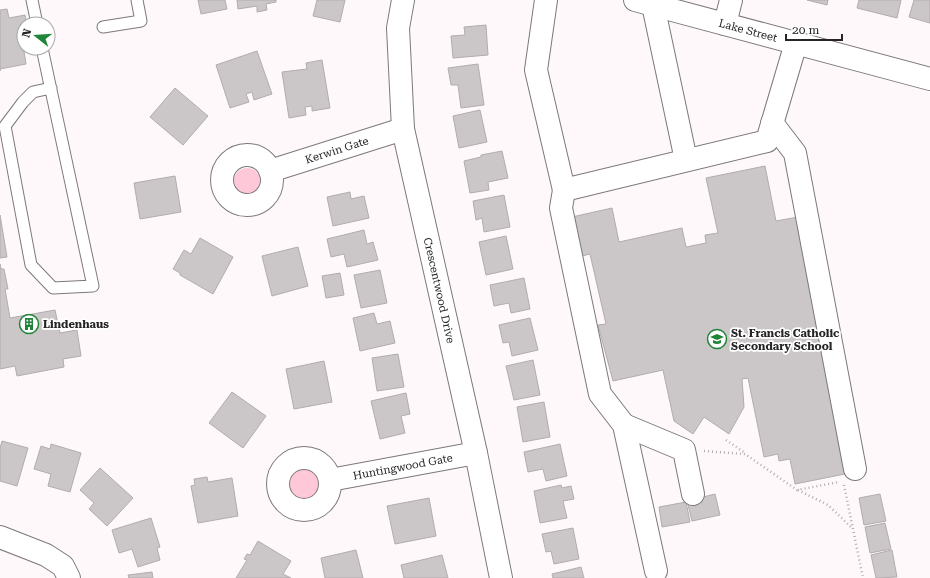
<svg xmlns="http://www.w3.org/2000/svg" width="930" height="578" font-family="'Roboto Serif',serif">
<rect width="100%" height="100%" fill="#fef8fa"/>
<!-- green -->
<g fill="#ffc8d9">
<circle cx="247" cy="181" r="13"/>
<circle cx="304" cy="485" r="16"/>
</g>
<!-- building -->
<g fill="#cbc6c7" stroke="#b2acae">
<path d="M198,0H225L227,9L201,14Z"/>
<path d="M237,0H276V2L266,4L267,10L257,12V6L238,9Z"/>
<path d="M317,0H345L340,22L313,16Z"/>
<path d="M807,0H828L827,5Z"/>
<path d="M859,0H901L897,18L857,8Z"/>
<path d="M914,0H930V23L909,17Z"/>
<path d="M7,9L9,18L25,15L27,24H24V38L22,39L26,64L0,69V71V10Z"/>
<path d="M486,25L488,55L453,58L451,36L465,35L464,27Z"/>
<path d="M257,51L272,94L254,100L252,92L246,94L249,102L230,108L216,65Z"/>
<path d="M322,60L330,108L312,111V106L305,107L306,115L289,118L282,72L307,69L306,63Z"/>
<path d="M478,64L484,105L461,108L458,85H451L448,68Z"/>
<path d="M175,88L208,116L183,145L150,117Z"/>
<path d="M480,110L487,142L459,148L453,116Z"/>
<path d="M502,151L508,178L488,182L489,190L470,193L464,161L481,157V155Z"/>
<path d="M765,166L776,221L798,217L850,473L795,484L790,459L779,461L778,454L764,457L748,378L742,379L744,407L729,434L704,417L693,434L674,421L663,370L613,381L598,325L606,324L590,254L582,256L572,217L612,208L619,242L682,228L686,247L706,243L705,235L718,233L706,178Z"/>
<path d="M175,176L181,212L140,219L134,183Z"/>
<path d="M350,192L351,199L364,196L369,218L333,226L327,197Z"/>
<path d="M504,195L510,227L484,232L482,218L476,220L473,201Z"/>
<path d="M0,215L7,257L0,258Z"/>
<path d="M364,230L367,244L373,242L378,260L347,267L344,254L331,257L327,239Z"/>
<path d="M506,236L513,269L486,275L479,242Z"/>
<path d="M200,238L233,257L213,294L180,275V273L173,269L184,250L191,254Z"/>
<path d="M298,247L308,286L272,296L262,256Z"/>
<path d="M0,264L1,269H4L8,289H5L10,318L55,310L60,333L77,330L81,356L63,359L64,367L17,376L15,366L0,369Z"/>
<path d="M380,270L387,303L361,308L354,275Z"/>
<path d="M340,273L344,295L326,298L322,276Z"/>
<path d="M524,278L530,309L511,313L509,303L494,306L490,285Z"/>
<path d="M374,313L377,324L390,321L395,343L360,351L353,318Z"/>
<path d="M530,318L538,350L512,356L509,342L503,343L499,325Z"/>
<path d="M398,354L404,387L377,391L372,358Z"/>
<path d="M533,360L540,395L514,400L506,366Z"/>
<path d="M324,361L332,402L294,409L286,369Z"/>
<path d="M232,392L266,416L243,448L209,423Z"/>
<path d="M406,393L410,414L401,416L405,433L380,439L371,401Z"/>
<path d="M544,402L550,437L523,442L517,407Z"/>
<path d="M2,441L28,448L17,486L0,481V448Z"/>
<path d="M51,444L81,453L70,492L48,486L51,474L34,469L41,446L50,449Z"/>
<path d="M560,444L567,476L546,481L543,469L528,472L524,452Z"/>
<path d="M100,468L133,498L107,526L89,509L94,503L80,490Z"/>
<path d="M207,477L208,482L232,478L238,516L198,523L191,486L195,485L194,479Z"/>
<path d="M561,485L562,488L571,486L574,499L563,501L567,518L540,523L534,491Z"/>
<path d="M715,494L720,515L692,521L687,501Z"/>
<path d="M880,494L886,521L864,525L859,498Z"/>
<path d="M429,498L436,536L395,544L387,506Z"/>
<path d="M686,502L690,522L662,527L659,507Z"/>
<path d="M151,518L160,547L157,548L160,560L138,567L132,549L119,553L112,530Z"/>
<path d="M885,523L891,549L870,553L865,527Z"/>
<path d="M573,528L579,559L554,564L551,551L546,552L542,534Z"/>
<path d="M258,541L291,561L283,574L291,578H236L247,560L244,559L247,554L250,555Z"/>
<path d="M356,550L363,578H325L321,558Z"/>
<path d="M892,550L897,577L876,578L871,555Z"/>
<path d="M442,555L448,578H404L401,565Z"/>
<path d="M581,567L584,578H553L552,574Z"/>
<path d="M152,572L153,578H129L128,575Z"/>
</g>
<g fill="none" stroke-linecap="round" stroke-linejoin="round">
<defs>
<g id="lane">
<path d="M32,0L37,24"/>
<path d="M103,27L141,21L137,0"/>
<path d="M42,48L93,286L53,288L31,265L5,126L23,102L33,92L51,88"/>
</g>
<g id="street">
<path id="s1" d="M403,0L398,28L403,129L476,453L501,578"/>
<path d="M546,0L536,70L564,190L767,141L796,43"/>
<path d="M653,5L686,160"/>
<path d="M725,24L731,0"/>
<path d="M772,123L795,153L855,469"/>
<circle cx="247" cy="180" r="25"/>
<path id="s2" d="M270,171L403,129"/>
<path d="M564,190L561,208L600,394L624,425L656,571"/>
<path d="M624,425L684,450L693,494"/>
<circle cx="304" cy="484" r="26"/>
<path id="s3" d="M330,480L476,453"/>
<path d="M0,537L46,555L63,566L69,578"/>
</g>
<g id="secondary">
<path id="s4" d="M635,0L930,79"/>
</g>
</defs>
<!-- lane casing -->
<use href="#lane" stroke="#7d787a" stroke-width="13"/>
<!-- street casing -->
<use href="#street" stroke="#7d787a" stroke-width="24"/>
<!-- secondary casing -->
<use href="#secondary" stroke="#7d787a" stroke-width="24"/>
<!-- path -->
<g stroke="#b0acad" stroke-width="2.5" stroke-dasharray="1 3" stroke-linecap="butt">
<path d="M726,440L745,453"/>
<path d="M704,451L745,454L797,490L839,482"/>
<path d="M844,485L863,578"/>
<path d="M798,490L828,505L852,528"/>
</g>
<!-- lane -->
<use href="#lane" stroke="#fff" stroke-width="11"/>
<!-- street -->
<use href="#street" stroke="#fff" stroke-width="22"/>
<!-- secondary -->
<use href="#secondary" stroke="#fff" stroke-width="22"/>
</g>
<!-- icons -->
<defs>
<symbol id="building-ring" viewBox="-11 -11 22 22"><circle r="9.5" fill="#fff" stroke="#1f8539" stroke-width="1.5"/><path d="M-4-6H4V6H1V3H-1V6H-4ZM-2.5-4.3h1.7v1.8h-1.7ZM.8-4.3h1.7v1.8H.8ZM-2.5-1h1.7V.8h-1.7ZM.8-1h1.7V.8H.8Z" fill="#1f8539"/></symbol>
<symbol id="school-ring" viewBox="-11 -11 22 22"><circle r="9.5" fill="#fff" stroke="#1f8539" stroke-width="1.5"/><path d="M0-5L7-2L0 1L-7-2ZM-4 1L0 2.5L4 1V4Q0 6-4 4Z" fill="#1f8539"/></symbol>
</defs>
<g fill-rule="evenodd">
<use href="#building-ring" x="18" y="313" width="22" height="22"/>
<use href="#school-ring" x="706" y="328" width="22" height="22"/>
</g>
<g text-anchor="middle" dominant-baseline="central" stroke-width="3.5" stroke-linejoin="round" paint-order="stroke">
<!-- street labels -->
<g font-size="11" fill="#262425" stroke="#fff">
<text stroke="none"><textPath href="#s4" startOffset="117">Lake Street</textPath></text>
<text stroke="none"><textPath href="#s2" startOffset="70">Kerwin Gate</textPath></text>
<text stroke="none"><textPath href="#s1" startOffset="295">Crescentwood Drive</textPath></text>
<text stroke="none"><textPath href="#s3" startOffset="74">Huntingwood Gate</textPath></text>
</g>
<!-- poi labels -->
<g font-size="11" font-weight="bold" fill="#262425" stroke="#fff" text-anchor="start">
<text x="43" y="324">Lindenhaus</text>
<text x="731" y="333">St. Francis Catholic<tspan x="731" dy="13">Secondary School</tspan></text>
</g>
</g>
<!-- north arrow -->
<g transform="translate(36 36) rotate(287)"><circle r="19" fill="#ffffff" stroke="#a8a7a8"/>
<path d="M0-3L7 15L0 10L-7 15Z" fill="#1f8539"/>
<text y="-6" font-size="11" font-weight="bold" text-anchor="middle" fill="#262425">N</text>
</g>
<!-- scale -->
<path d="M786 34v6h56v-6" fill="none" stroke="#262425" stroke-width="2"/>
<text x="792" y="34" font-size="12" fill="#262425" stroke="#ffffff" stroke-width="3" paint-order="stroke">20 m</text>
</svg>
